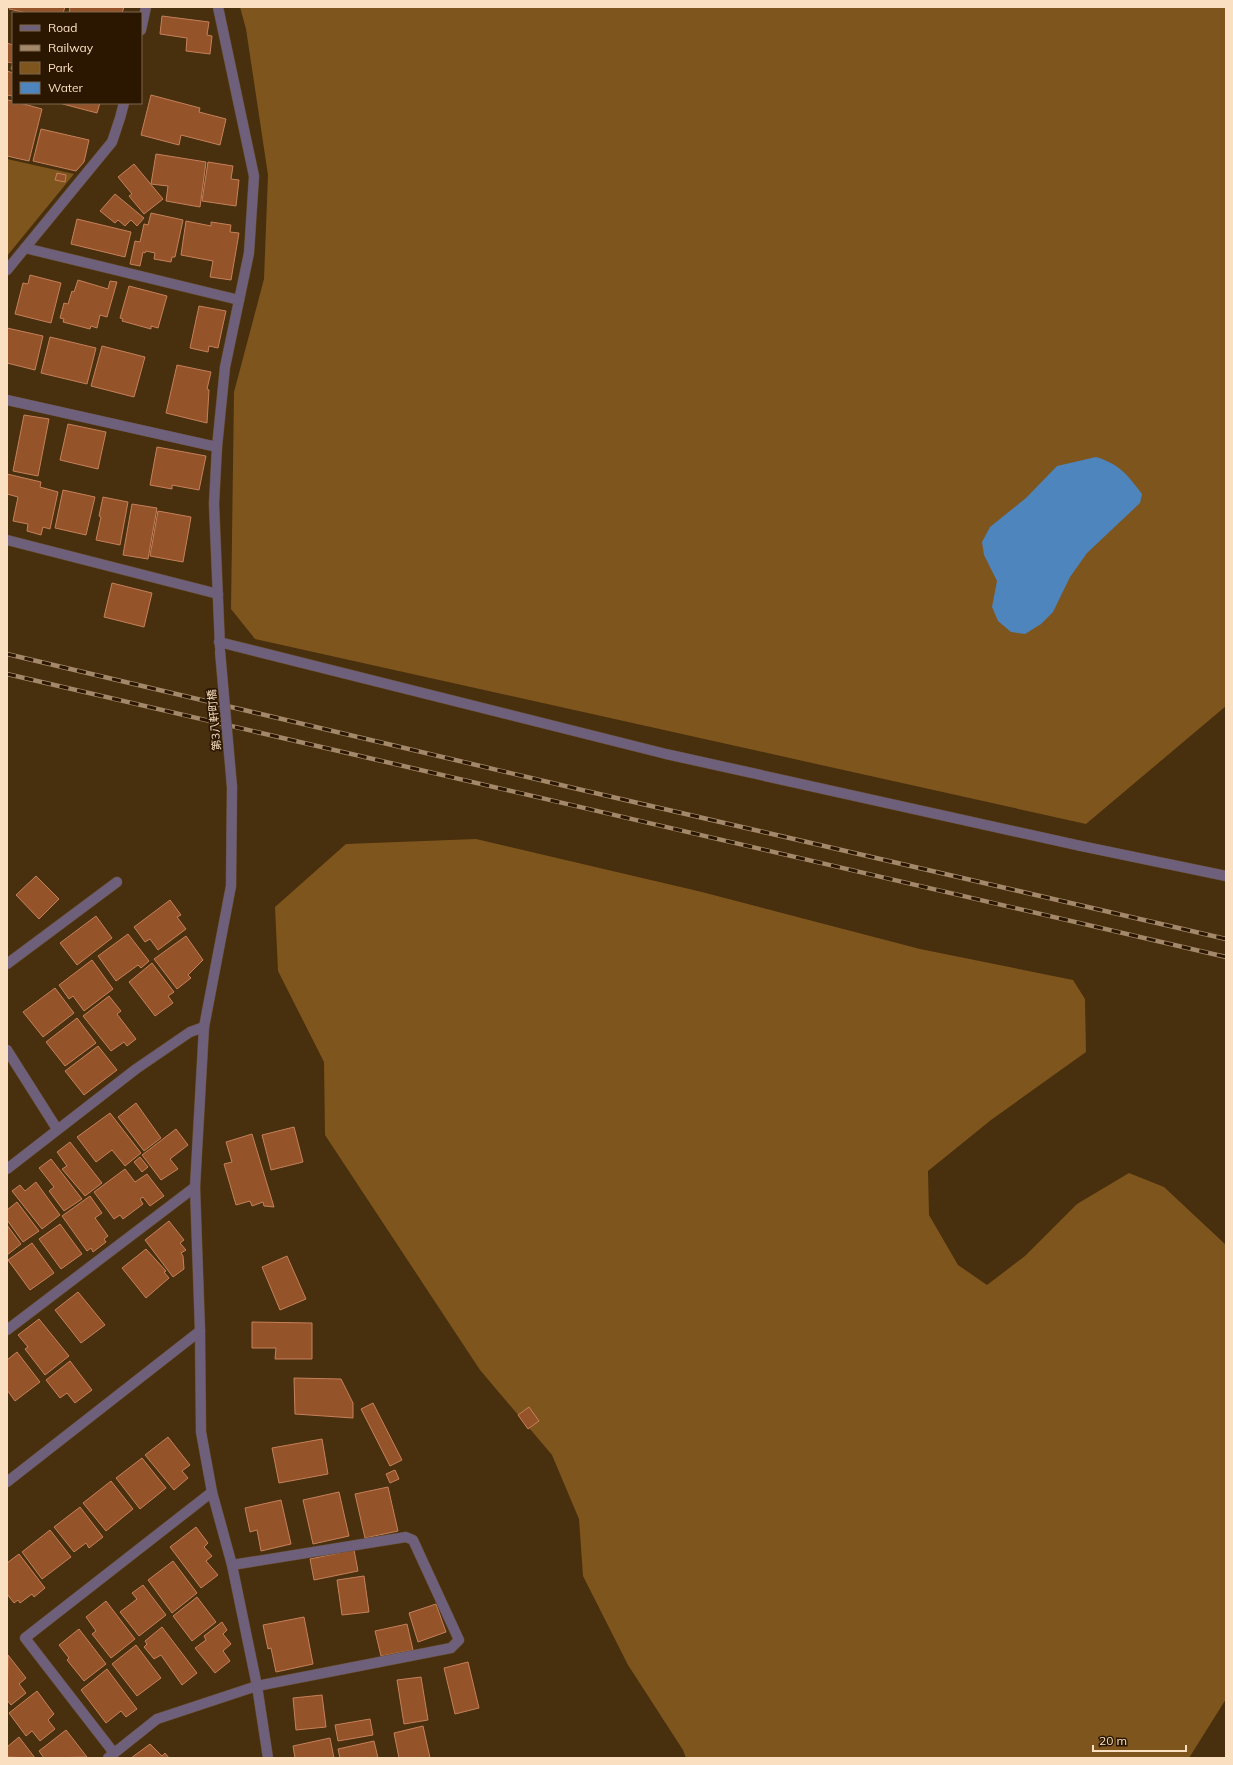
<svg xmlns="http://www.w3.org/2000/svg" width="1233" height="1765" font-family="Mulish,'Noto Sans JP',sans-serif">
<rect width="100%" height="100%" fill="#482f0d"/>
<!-- green -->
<g fill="#7e551d">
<path d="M240,7H1226V706L1086,824L255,639L231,609L234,392L264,279L268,175L246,29Z"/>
<path d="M7,159L74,174L7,256Z"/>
<path d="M476,839L702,892L920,949L1073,980L1085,999L1086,1052L991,1120L928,1171L929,1215L958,1265L987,1285L1025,1256L1077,1204L1129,1173L1164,1187L1226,1245V1699L1189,1758H686L683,1750L628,1665L583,1576L579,1519L552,1455L480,1370L325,1135L324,1062L278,971L275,907L346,844Z"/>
</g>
<!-- water -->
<path fill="#4e85bd" d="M1096,457C1119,464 1128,475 1142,494L1140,503L1087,553L1070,577L1053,612L1041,624L1025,634L1011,632L998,621L992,607L997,581L984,555L982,542L990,527L1026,498L1057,466Z"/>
<!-- building -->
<g fill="#95532a" stroke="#c5815b">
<path d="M10,7H65L63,13H27L9,9Z"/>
<path d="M70,7H124L122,13H69Z"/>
<path d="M162,16L209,22L207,35L212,36L210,54L186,51L187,38L160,34Z"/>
<path d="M7,43L13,45V69H11L13,63L7,62Z"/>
<path d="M7,71L13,73V96L7,95Z"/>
<path d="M151,95L200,108L199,112L226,119L220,145L181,135L179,145L141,135Z"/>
<path d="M7,100L13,101V103H20L42,109L29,161L7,156Z"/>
<path d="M59,103H100L97,113Z"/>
<path d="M41,129L89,140L84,162L76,171L33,161Z"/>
<path d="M156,154L206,162L200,207L166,201L168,186L151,184Z"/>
<path d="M208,162L233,166L231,179L239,180L236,206L202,201Z"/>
<path d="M134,164L163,199L144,214L129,196L132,194L118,177Z"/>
<path d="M57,173L66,175L65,182L55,180Z"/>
<path d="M115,194L144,218L137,226L131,220L125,226L118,220L115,223L100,211Z"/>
<path d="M151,213L183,220L175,257H172L171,262L154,259L155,253L146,251L145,253L143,252L140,266L130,264L135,241L140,242L144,224L148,225Z"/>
<path d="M77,219L131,232L125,257L71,244Z"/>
<path d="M186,221L211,226V222L231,225L230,232L239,233L231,280L210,277L213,261L181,255Z"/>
<path d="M30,275L61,283L51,323L15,314L23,283L28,284Z"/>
<path d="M78,280L108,289L110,281L117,282L107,317L100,315L97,328L91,326L90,329L63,322L64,319L60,318L64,303L68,304L72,291L74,292Z"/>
<path d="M129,286L167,296L158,328L151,326V329L122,321L123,319L120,318Z"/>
<path d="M199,306L226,311L218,348L209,346L208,352L190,348Z"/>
<path d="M7,328L43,336L35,370L7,363Z"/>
<path d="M50,337L96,348L87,384L41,373Z"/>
<path d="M102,346L145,357L134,397L91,386Z"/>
<path d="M177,365L211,372L207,389L209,390L207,423L166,413Z"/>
<path d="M24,415L49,419L38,476L13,471Z"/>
<path d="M68,424L106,432L98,469L60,460Z"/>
<path d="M157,447L206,456L199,490L172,485V489L150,485Z"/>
<path d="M7,474L41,482L40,487L58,492L50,529L43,527L41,535L27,531L28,524L13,521L18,497L7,494Z"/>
<path d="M63,490L95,497L86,535L55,528Z"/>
<path d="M103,497L128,502L120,545L96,540L101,517L99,516Z"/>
<path d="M132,504L157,508L148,559L123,555Z"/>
<path d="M158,511L191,517L183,562L150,556Z"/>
<path d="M112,583L152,593L144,627L104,617Z"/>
<path d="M36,876L59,899L39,919L16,895Z"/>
<path d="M170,900L181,915L177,917L186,929L158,950L150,939L145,942L134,927Z"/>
<path d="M96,916L112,938L77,965L60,943Z"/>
<path d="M128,934L149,961L141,968L138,965L116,981L98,956Z"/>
<path d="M186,936L203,960L188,975L191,978L177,989L154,959Z"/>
<path d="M92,960L113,989L84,1011L73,996L69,999L59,985Z"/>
<path d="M152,963L174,992L168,996L173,1003L155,1016L129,982Z"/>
<path d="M55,988L74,1013L43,1037L23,1012Z"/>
<path d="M109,996L121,1011L117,1014L136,1039L127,1046L124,1042L111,1051L83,1016Z"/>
<path d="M77,1018L96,1043L65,1066L46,1042Z"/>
<path d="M98,1046L117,1070L84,1095L65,1071Z"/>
<path d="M136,1103L161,1138L144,1151L118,1117Z"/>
<path d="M110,1113L141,1153L125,1166L112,1150L96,1162L77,1137Z"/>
<path d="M294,1127L303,1162L271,1170L262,1135Z"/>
<path d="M176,1129L188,1145L170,1159L178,1169L161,1180L142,1155Z"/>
<path d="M252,1134L274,1207L264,1206L263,1202L252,1206L250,1201L236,1205L224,1164L232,1162L226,1142Z"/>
<path d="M70,1142L102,1183L85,1196L62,1169L67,1166L57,1152Z"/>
<path d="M140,1157L148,1167L142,1172L134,1162Z"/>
<path d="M51,1159L82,1199L64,1211L49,1191L54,1187L39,1168Z"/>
<path d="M125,1169L135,1182L147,1174L164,1196L150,1206L143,1197L140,1199L143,1204L123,1219L120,1215L114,1219L94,1192Z"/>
<path d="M36,1182L60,1215L42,1229L12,1191L20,1185L25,1191Z"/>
<path d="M90,1196L102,1213L95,1218L108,1236L104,1239L106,1242L93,1252L91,1248L87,1251L62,1216Z"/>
<path d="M17,1202L39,1231L23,1242L7,1220V1210Z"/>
<path d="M169,1221L184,1240L180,1243L186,1250L181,1253L183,1256L184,1269L173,1277L145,1240Z"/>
<path d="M60,1224L82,1254L61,1269L39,1239Z"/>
<path d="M7,1225L21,1244L7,1255Z"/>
<path d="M32,1243L54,1273L30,1290L8,1260Z"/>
<path d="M146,1249L166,1271L164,1272L169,1278L146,1298L122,1268Z"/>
<path d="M287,1256L306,1299L280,1310L262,1267Z"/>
<path d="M78,1292L105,1325L81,1343L55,1310Z"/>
<path d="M39,1319L69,1356L45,1375L25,1349L28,1347L18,1335Z"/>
<path d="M252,1322L312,1323V1359H275L276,1348H252Z"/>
<path d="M17,1352L40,1382L15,1401L7,1390V1360Z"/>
<path d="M70,1361L92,1390L75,1403L67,1393L60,1398L46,1380Z"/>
<path d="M294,1378L341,1379L353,1403V1418L295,1414Z"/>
<path d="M373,1403L402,1460L390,1466L361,1409Z"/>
<path d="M529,1407L539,1421L528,1429L518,1415Z"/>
<path d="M168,1437L190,1465L182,1471L188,1478L174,1490L145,1455Z"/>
<path d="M322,1439L328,1474L279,1483L272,1448Z"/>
<path d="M142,1458L166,1488L140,1509L116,1478Z"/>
<path d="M395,1470L399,1479L390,1483L386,1474Z"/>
<path d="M111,1481L133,1509L106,1531L83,1503Z"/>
<path d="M388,1487L398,1531L365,1538L355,1494Z"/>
<path d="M339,1492L349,1536L313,1544L303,1500Z"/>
<path d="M281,1500L291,1544L261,1551L257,1530L250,1532L245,1508Z"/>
<path d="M80,1507L103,1537L89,1548L86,1543L74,1552L54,1527Z"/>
<path d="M196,1527L208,1543L204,1547L212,1556L206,1561L218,1575L201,1588L170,1547Z"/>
<path d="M50,1530L71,1557L42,1579L22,1552Z"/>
<path d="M354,1550L358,1571L314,1580L310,1559Z"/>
<path d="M19,1554L45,1588L34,1597L32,1594L20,1603L18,1600L14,1603L7,1594V1563Z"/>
<path d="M173,1561L197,1593L172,1613L148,1580Z"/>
<path d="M364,1576L369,1612L342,1615L337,1580Z"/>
<path d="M143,1585L166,1615L139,1636L120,1612L137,1599L132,1593Z"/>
<path d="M197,1597L216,1622L192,1641L173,1616Z"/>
<path d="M106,1601L135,1639L111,1658L92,1634L96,1631L86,1617Z"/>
<path d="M436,1604L446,1632L418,1642L409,1613Z"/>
<path d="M304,1617L313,1664L276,1672L271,1648L268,1649L263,1625Z"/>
<path d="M222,1622L227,1630L223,1634L231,1644L223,1651L230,1661L215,1673L195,1648L206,1640L204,1636Z"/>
<path d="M407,1624L413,1650L381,1656L375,1631Z"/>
<path d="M162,1627L197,1673L182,1685L161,1655L154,1659L144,1647L147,1644L145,1641Z"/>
<path d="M79,1629L106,1664L84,1681L67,1660L69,1658L59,1645Z"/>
<path d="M136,1645L161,1678L137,1696L112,1664Z"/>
<path d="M8,1655L26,1678L19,1684L26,1693L11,1705L7,1700Z"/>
<path d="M468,1662L479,1708L455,1714L444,1668Z"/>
<path d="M107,1669L137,1709L126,1717L121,1711L106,1723L81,1690Z"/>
<path d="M421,1677L428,1720L404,1724L397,1680Z"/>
<path d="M37,1691L54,1714L48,1720L55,1729L40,1741L32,1731L26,1736L9,1713Z"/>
<path d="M322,1695L326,1727L296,1730L293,1698Z"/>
<path d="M370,1719L373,1735L338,1741L335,1725Z"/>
<path d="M423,1726L430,1758H399L394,1733Z"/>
<path d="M66,1730L87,1757L44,1758L39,1751Z"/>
<path d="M19,1737L35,1758L7,1757V1747Z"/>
<path d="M330,1738L334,1758H295L293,1746Z"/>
<path d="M374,1741L378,1758H340L338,1749Z"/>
<path d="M150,1744L162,1756L165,1753L169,1758H131Z"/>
</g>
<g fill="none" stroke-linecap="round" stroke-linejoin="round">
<defs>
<g id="street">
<path d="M218,7L254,176L249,253L225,367L217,447L214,504L220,647"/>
<path d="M141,30L146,7"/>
<path d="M25,248L239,300"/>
<path d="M7,270L112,142L120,118L124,103"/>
<path d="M7,400L217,447"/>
<path d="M7,540L218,594"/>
<path d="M219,642L666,754L1081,846L1226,876"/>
<path d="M232,787L231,886L204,1027L195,1187L200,1331L201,1432L212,1492L232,1565L257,1686L268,1758"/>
<path d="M7,964L117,882"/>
<path d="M7,1050L57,1129"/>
<path d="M7,1169L136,1069L190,1032L204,1027"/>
<path d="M7,1330L195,1187"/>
<path d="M7,1482L200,1331"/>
<path d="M114,1753L25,1638L212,1492"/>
<path d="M108,1758L157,1719L257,1686L451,1648L459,1640L413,1540L406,1537L232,1565"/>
</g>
</defs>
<!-- street casing -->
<use href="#street" stroke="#644b2a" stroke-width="11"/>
<!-- street -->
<use href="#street" stroke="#6e5f7a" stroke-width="10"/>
<defs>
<g id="rail">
<path d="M7,654L582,790L1226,939"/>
<path d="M7,674L1226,957"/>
</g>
</defs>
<!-- rail casing -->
<use href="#rail" stroke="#a3896a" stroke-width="4.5"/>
<!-- rail -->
<use href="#rail" stroke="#2b1700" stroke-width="3" stroke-dasharray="9" stroke-linecap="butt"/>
<defs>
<path id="street-bridge" d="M220,651L232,787"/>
</defs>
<!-- street-bridge casing -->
<use href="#street-bridge" stroke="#644b2a" stroke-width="11" stroke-linecap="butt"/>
<!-- street-bridge -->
<use href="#street-bridge" stroke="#6e5f7a" stroke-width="10"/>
</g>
<g text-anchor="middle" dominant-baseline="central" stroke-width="3.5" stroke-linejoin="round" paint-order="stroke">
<!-- street labels -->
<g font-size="11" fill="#fadfc1" stroke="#2b1700">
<text transform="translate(214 720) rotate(-95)">第3八軒町橋</text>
</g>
</g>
<!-- border -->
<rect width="1233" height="1765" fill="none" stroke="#fadfc1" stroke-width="16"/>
<!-- legend -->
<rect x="12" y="12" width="130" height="92" fill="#2b1700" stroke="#7e674d"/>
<rect x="20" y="25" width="20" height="6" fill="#6e5f7a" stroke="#7e674d"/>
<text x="48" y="32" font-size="12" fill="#fadfc1">Road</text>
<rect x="20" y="45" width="20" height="6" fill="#a3896a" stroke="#7e674d"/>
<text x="48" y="52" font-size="12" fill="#fadfc1">Railway</text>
<rect x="20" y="62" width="20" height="12" fill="#7e551d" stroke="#7e674d"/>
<text x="48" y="72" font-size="12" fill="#fadfc1">Park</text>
<rect x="20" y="82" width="20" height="12" fill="#4e85bd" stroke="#7e674d"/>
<text x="48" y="92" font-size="12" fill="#fadfc1">Water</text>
<!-- scale -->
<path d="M1093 1745v6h93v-6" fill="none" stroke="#fadfc1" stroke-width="2"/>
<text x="1099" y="1745" font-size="12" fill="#fadfc1" stroke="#2b1700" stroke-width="3" paint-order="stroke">20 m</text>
</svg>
